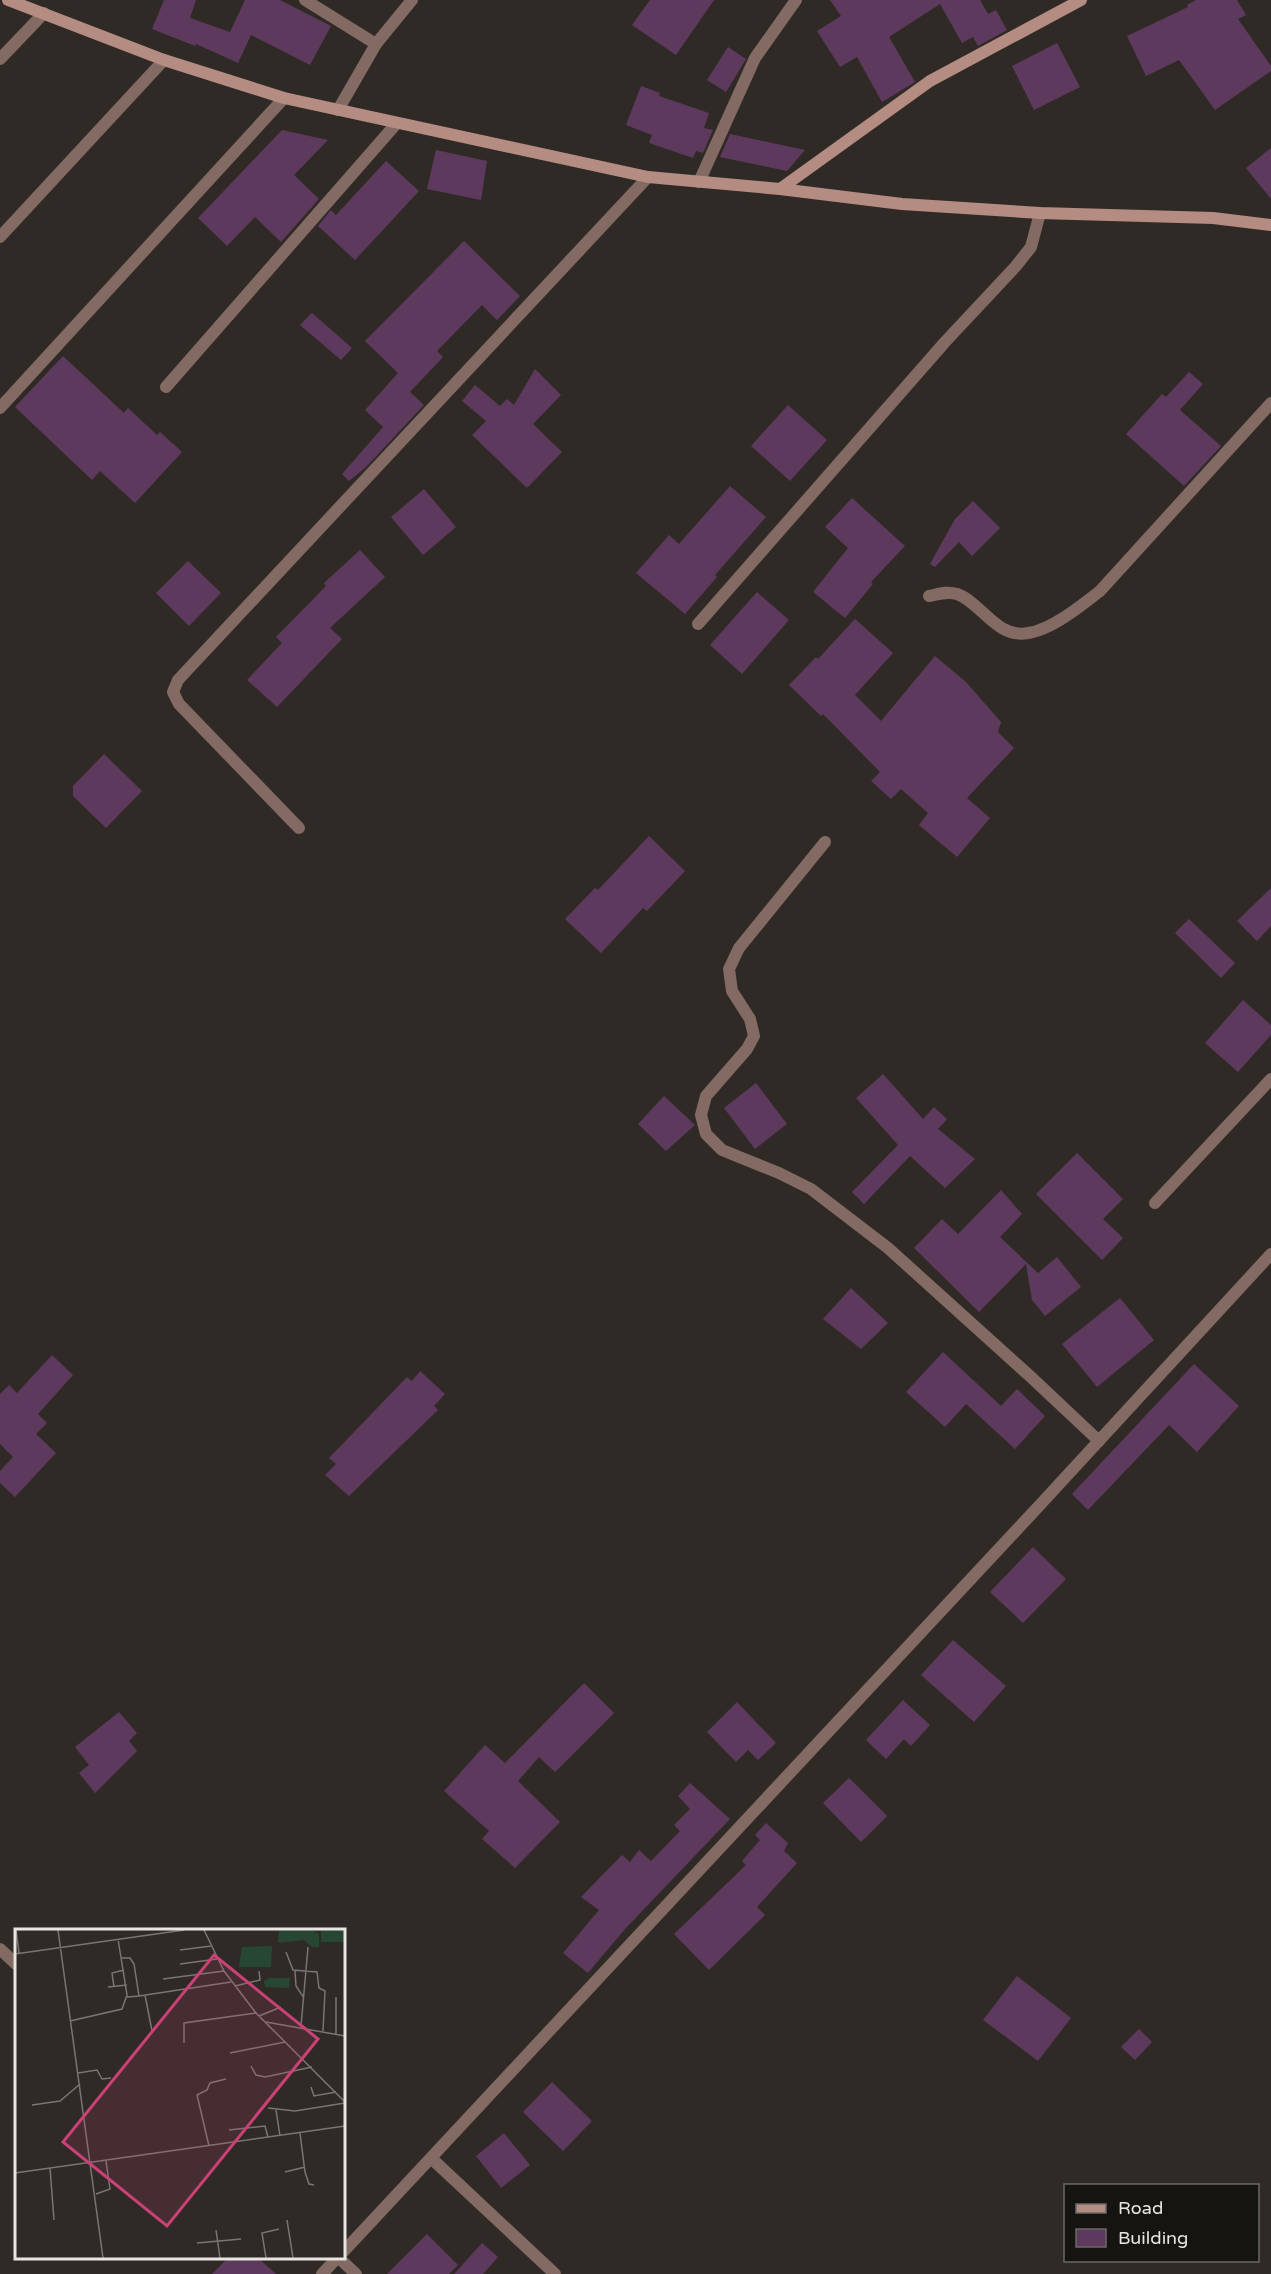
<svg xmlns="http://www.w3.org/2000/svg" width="1271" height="2274" font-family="'Varela Round',sans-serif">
<rect width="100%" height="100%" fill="#302a26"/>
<!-- building -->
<g fill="#5e395e">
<path d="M164,0H196L190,18L230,32L245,0H280L331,26L310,65L251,35L238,63L196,44L195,46L152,29Z"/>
<path d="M650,0H714L676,55L632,25Z"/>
<path d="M830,0H980L988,14L996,10L1007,30L978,46L973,37L962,43L940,4L889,37L915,82L882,102L857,57L840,67L817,31L841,16Z"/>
<path d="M1196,0H1237L1246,15L1238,19L1271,66V71L1215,110L1179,60L1146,76L1127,36L1188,7L1187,5Z"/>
<path d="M1057,43L1080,87L1034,110L1012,66Z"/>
<path d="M728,47L746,59L726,92L707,80Z"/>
<path d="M641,86L660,93L659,96L709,113L704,128L713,130L703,153L696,151L693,158L649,143L652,135L626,125Z"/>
<path d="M282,130L328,140L294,175L319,199L281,242L255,217L227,246L198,218Z"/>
<path d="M730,134L805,150L787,171L720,157Z"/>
<path d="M1271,148V199L1246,168Z"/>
<path d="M436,150L487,161L481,200L427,189Z"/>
<path d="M386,161L419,191L355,260L318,226L331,210L336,215Z"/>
<path d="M464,241L520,296L497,320L482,305L437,351L443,357L410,392L424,405L366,467L349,481L342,474L383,427L365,410L398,373L365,341Z"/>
<path d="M312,313L352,348L341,360L300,325Z"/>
<path d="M63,356L124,413L128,408L157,435L160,432L182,452L135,503L100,471L92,480L15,407Z"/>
<path d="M535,369L561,395L533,424L562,452L527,488L472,435L486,421L462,401L475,385L500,406L507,399L514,405Z"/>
<path d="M1189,372L1203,384L1180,410L1221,446L1184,486L1126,434L1162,394L1166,397Z"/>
<path d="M788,405L827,440L790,481L751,446Z"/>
<path d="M730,486L766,517L715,575L717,577L685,614L636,573L669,535L679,544Z"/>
<path d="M424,489L456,527L423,555L391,517Z"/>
<path d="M852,498L905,546L871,582L873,584L845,618L813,592L848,548L825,527Z"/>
<path d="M973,501L1000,528L972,556L959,542L935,567L930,564L955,519Z"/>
<path d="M360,550L385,577L330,628L342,639L277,707L247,680L282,643L276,637L326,586L324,583Z"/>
<path d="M188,561L221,593L189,626L156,593Z"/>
<path d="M757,592L789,620L742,674L710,645Z"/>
<path d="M855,619L893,653L855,695L881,721L935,656L966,682L1001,722L998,732L1014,748L967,798L990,818L957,857L919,825L928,813L901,789L891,799L871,781L880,772L823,714L821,716L789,685L816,657L818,659Z"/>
<path d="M104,754L142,791L106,828L73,796V786Z"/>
<path d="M649,836L685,871L647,911L643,908L601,953L565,919L595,888L598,890Z"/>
<path d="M1271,888V926L1257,941L1237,921Z"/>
<path d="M1189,919L1235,963L1221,978L1175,933Z"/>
<path d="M1243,1000L1271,1025V1035L1238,1072L1205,1043Z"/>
<path d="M883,1074L923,1119L934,1107L947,1119L938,1129L975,1159L945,1188L910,1156L864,1204L852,1192L898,1145L856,1098Z"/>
<path d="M756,1083L787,1124L755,1149L724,1108Z"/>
<path d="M664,1096L695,1125L666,1151L638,1124Z"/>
<path d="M1077,1153L1123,1199L1103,1219L1123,1238L1102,1260L1036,1194Z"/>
<path d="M1001,1190L1022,1214L1000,1237L1038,1273L1057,1257L1081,1287L1045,1316L1032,1300L1026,1264L979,1312L914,1248L942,1219L958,1234Z"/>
<path d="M851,1288L888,1323L861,1349L823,1319Z"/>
<path d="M1120,1298L1154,1340L1097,1387L1062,1344Z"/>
<path d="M943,1352L1001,1406L1017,1389L1045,1416L1015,1449L966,1404L945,1427L906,1392Z"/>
<path d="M52,1355L73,1375L38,1414L47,1423L36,1434L56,1453L15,1497L0,1483V1471L13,1457L0,1444V1394L9,1385L17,1393Z"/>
<path d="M1194,1364L1239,1406L1197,1452L1169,1425L1088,1510L1072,1494Z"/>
<path d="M420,1371L445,1394L434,1406L438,1410L349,1496L325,1475L336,1464L329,1458L407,1377L412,1381Z"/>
<path d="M1033,1547L1066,1579L1023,1623L990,1592Z"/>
<path d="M953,1640L1006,1686L974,1722L921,1675Z"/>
<path d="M584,1683L614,1713L555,1772L539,1757L518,1781L560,1822L515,1868L482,1839L489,1831L444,1791L485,1745L505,1763Z"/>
<path d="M903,1700L930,1725L911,1746L904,1739L886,1759L866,1740Z"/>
<path d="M737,1702L776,1743L758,1760L748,1750L736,1762L707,1732Z"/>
<path d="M119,1712L137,1733L129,1741L137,1751L95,1793L79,1773L89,1765L75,1747Z"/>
<path d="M849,1778L887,1816L861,1842L823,1803Z"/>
<path d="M690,1783L730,1819L625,1929L588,1973L563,1953L599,1910L581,1897L622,1855L630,1862L639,1850L651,1861L680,1831L674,1825L690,1809L678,1796Z"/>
<path d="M766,1823L788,1843L784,1851L797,1863L757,1907L765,1915L709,1970L674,1934L746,1865L742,1861L760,1840L755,1835Z"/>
<path d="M1017,1976L1071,2018L1038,2061L983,2020Z"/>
<path d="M1139,2029L1152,2042L1135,2060L1121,2047Z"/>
<path d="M552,2082L592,2121L563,2151L523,2112Z"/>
<path d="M504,2133L530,2165L501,2188L476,2156Z"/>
<path d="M427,2234L458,2265L449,2274H387Z"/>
<path d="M482,2243L498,2257L483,2274H454Z"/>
<path d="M228,2258H258L276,2274H212Z"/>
</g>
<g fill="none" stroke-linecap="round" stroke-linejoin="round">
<!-- lane -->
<path stroke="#836a63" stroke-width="12" d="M166,387L396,124"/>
<!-- street -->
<g stroke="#836a63" stroke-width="12">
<path d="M305,0L376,44"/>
<path d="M0,59L44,13"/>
<path d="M338,110L376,44L412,0"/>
<path d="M699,182L755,58L796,0"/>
<path d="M0,237L164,60"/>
<path d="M0,408L284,98"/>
<path d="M929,596C939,594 947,591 957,594C981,602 996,639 1028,633C1051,630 1081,606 1100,591L1271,403"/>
<path d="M698,624L945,342L1016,266L1031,247L1040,213"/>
<path d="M299,828L179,704L173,692L178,680L648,177"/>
<path d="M825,842L739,948L729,969L732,991L750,1019L754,1036L747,1049L706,1096L701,1115L706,1134L722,1150L779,1173L811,1189L888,1248L1032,1378L1099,1441"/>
<path d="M1155,1203L1271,1079"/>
<path d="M0,1949L16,1964"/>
<path d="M431,2158L555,2274"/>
<path d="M344,2251L1038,1507L1271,1254"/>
<path d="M339,2258L356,2274"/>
<path d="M322,2274L337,2258"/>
</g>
<!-- secondary -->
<g stroke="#b48c82" stroke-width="12">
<path d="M8,0L164,60L284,98L648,177L780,189L902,204L1040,213L1213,218L1271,225"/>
<path d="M780,189L930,81L1081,0"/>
</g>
</g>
<!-- overview -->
<g transform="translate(15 1929)">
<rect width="330" height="330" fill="#302a26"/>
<path d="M264,1H297L304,5V18H297L289,11L263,14ZM257,17L256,38H224L227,18ZM254,49H275L274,59L250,58L249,52Z" fill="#274734"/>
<path d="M306,1H330V13H306Z" fill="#274734"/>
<path fill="none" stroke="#7a7571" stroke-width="1.5" d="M1,1L4,24M43,1L88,329M189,1L209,42L241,84L330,173M165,21L196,17M271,23L278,41L302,43L304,59L310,62L308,102M0,25L169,1M107,29H115L119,35L124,67L112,68M165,35L202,30M280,42L281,57L289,69M148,50L209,42M220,57L245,51L244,42M93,58L112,56M99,58L97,44L109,41M130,66L137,102M124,67L216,53M244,87L266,78M55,92L107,80L112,66L103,10M251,93L330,107M286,97L293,18M321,105V68M169,114V94L241,84M215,124L270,113M236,137L241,146L250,148L297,138M63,144L82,141L87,150L96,149M296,158L299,167L321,163M17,176L45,172L65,155M253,179L280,182L330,174M261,181L265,207M214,201L250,197L253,208M285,204L290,243L294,255L299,256M194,217L182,166L192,161L195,154L211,150M35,239L39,291M270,243L290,238M0,244L330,197M81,265L95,260L91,232M272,291L278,329M201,301L205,329M182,314L226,310M251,329L247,304L264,300"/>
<path fill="#ca4176" fill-opacity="0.15" stroke="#ca4176" stroke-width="3" d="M199,26L303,110L152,297L48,213Z"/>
<rect width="330" height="330" fill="none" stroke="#e8e5e2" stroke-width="3"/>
</g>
<!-- legend -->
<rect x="1064" y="2184" width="195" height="78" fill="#161411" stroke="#6a6865" stroke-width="1.5"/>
<rect x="1076" y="2204" width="30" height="9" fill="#b48c82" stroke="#6a6865" stroke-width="1.5"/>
<text x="1118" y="2214" font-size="18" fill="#e8e5e2">Road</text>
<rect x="1076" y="2229" width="30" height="18" fill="#5e395e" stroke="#6a6865" stroke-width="1.5"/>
<text x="1118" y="2244" font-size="18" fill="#e8e5e2">Building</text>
</svg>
